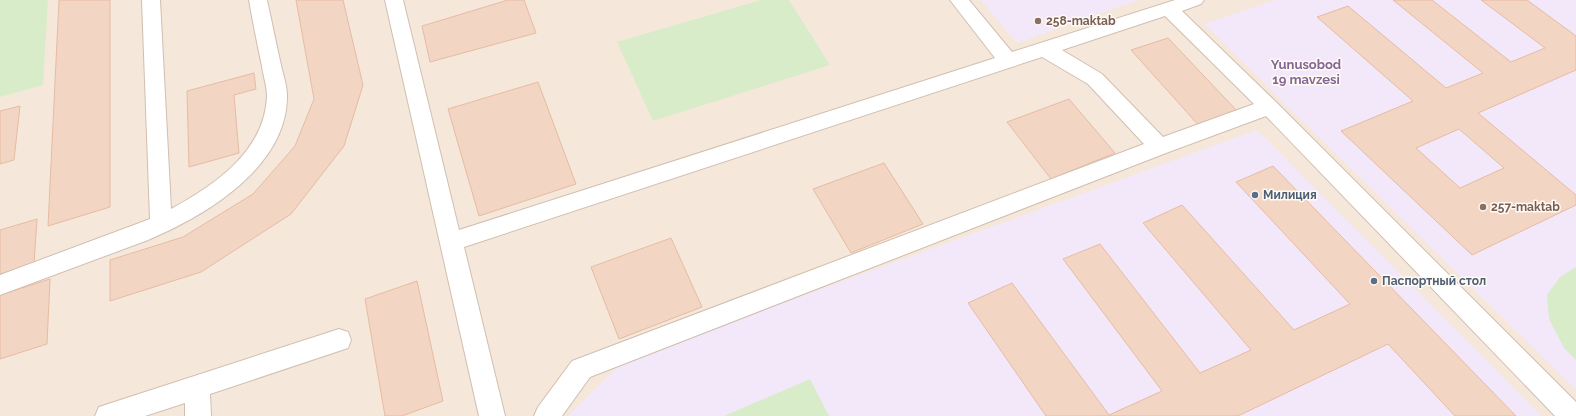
<svg xmlns="http://www.w3.org/2000/svg" width="1576" height="416" font-family="Raleway,sans-serif">
<rect width="100%" height="100%" fill="#fdf6ec"/>
<!-- residential -->
<rect fill="#f5e8da" x="0" y="0" width="1576" height="416"/>
<!-- education -->
<g fill="#f3e8fa">
<path d="M981,0H1138L1017,43Z"/>
<path d="M1275,0H1576V390L1204,24Z"/>
<path d="M1257,130L1542,416H568L624,361Z"/>
</g>
<!-- green -->
<g fill="#d8ecc9">
<path d="M0,0H48L43,85L0,97Z"/>
<path d="M761,0H789L830,65L653,121L617,42Z"/>
<path d="M1576,267V360L1564,348L1549,319L1547,295L1560,277Z"/>
<path d="M810,379L829,416H724Z"/>
</g>
<!-- building -->
<g fill="#f3d5c3" stroke="#e6bba3" fill-rule="evenodd">
<path d="M59,0H110V207L48,226Z"/>
<path d="M296,0H343L363,85L344,146L291,214L201,272L110,301V260L183,237L253,194L295,146L314,99Z"/>
<path d="M508,0H524L536,33L430,62L422,26Z"/>
<path d="M1393,0H1432L1511,62L1545,48L1481,0H1527L1576,36V70L1478,113L1576,195V205L1472,255L1341,131L1413,101L1317,17L1348,6L1446,88L1483,73ZM1459,129L1504,168L1460,188L1416,148Z"/>
<path d="M1168,38L1240,114L1202,129L1131,50Z"/>
<path d="M254,73L256,89L234,95L239,153L189,167L187,91Z"/>
<path d="M538,82L576,184L479,216L448,109Z"/>
<path d="M1069,99L1115,153L1051,179L1007,122Z"/>
<path d="M20,106L14,160L0,164V111Z"/>
<path d="M884,163L923,224L851,253L813,189Z"/>
<path d="M1273,166L1516,416H1455L1388,344L1238,416H1046L968,303L1012,283L1109,415L1162,391L1063,259L1100,244L1200,373L1251,350L1143,223L1182,205L1294,330L1350,304L1236,182Z"/>
<path d="M37,219L34,264L0,274V230Z"/>
<path d="M671,238L702,307L619,339L591,267Z"/>
<path d="M50,279L47,344L0,359V295Z"/>
<path d="M417,281L443,401L402,416H385L365,299Z"/>
</g>
<g fill="none" stroke-linecap="round" stroke-linejoin="round">
<defs>
<g id="minor">
<path d="M142,0H160L171,209C215,185 265,151 267,96C267,86 263,75 262,66C257,44 253,22 249,0H267C272,22 276,44 281,65C283,75 287,85 287,95C288,167 205,216 148,240L0,295V275L150,219Z"/>
<path d="M385,0H403L459,230L995,58L950,0H969L1012,52L1175,0H1204L1201,4L1182,11L1276,102L1576,402V416H1555L1266,116L1166,153L590,377L562,416H534L538,407L572,361L1144,144L1088,84L1042,57L464,247L505,416H479ZM1165,16L1254,104L1163,137L1102,74L1062,50Z"/>
<path d="M339,329L348,332L351,340L348,348L210,394L211,416H185V403L145,416H95L99,407L108,404Z"/>
</g>
</defs>
<!-- minor casing -->
<use href="#minor" stroke="#d1beb0" stroke-width="2"/>
<!-- minor -->
<use href="#minor" fill="#fff" fill-rule="evenodd"/>
</g>
<!-- markers -->
<g fill="#8d6e63" stroke="#fffaf3" stroke-width="1.5">
<circle cx="1038" cy="21" r="4"/>
<circle cx="1483" cy="207" r="4"/>
</g>
<g fill="#5c6f8a" stroke="#fffaf3" stroke-width="1.5">
<circle cx="1255" cy="195" r="4"/>
<circle cx="1374" cy="281" r="4"/>
</g>
<g text-anchor="middle" dominant-baseline="central" stroke-width="3" stroke-linejoin="round" paint-order="stroke">
<!-- education labels -->
<g font-size="12" font-weight="bold" fill="#785e54" stroke="#fffaf3" text-anchor="start">
<text x="1046" y="21">258-maktab</text>
<text x="1491" y="207">257-maktab</text>
</g>
<!-- service labels -->
<g font-size="12" font-weight="bold" fill="#4e5e75" stroke="#fffaf3" text-anchor="start">
<text x="1263" y="195">Милиция</text>
<text x="1382" y="281">Паспортный стол</text>
</g>
<!-- neighbourhood labels -->
<g font-size="13" font-weight="bold" fill="#846695" stroke="#fffaf3">
<text x="1306" y="64">Yunusobod<tspan x="1306" dy="15">19 mavzesi</tspan></text>
</g>
</g>
</svg>
